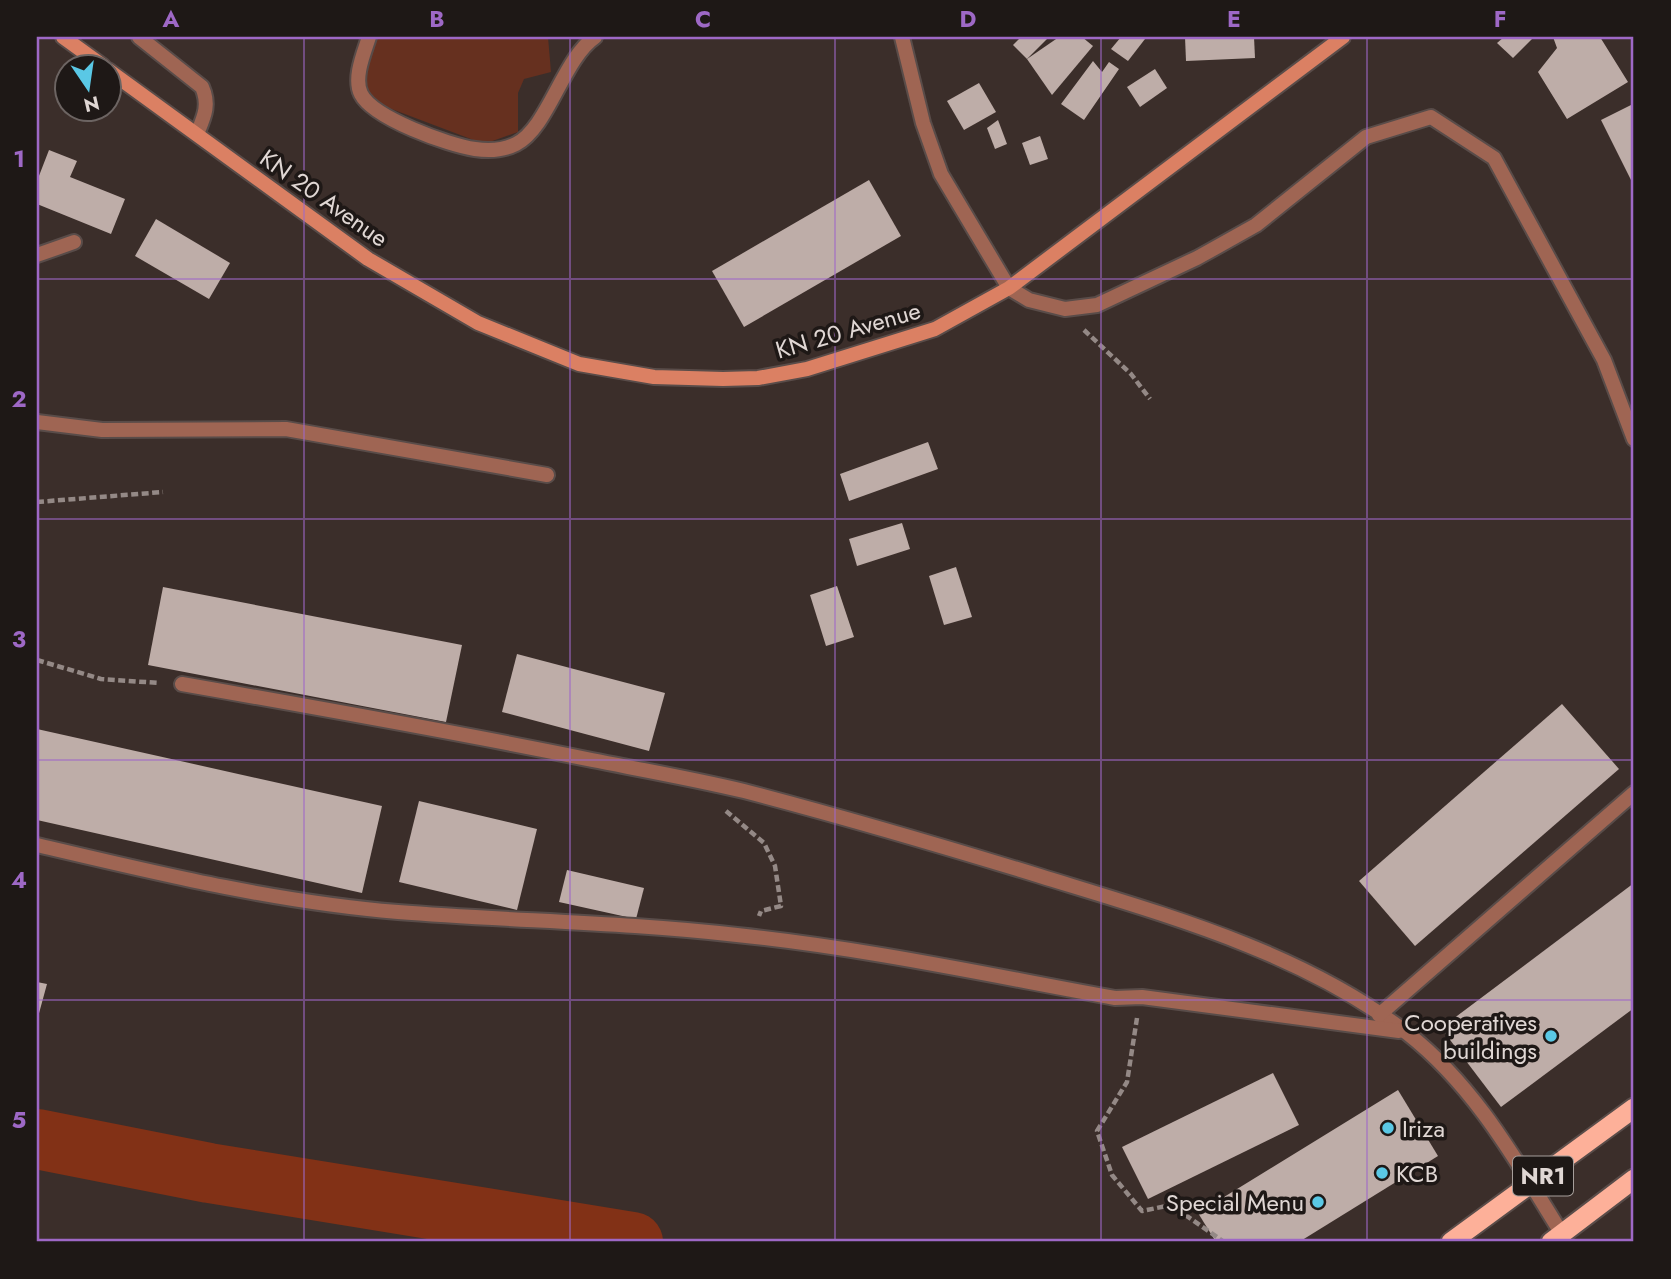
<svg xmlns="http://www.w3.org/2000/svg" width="1671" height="1279" font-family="Jost,sans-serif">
<rect width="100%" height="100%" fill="#3b2e2a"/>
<!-- green -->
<path fill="#66301f" d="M374,37H548L551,72L524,79L518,93V132L484,144L381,105L365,89L364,76Z"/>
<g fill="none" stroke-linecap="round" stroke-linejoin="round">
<!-- river -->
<path stroke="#823116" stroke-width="60" d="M37,1139L209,1173L633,1242"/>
</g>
<!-- building -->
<g fill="#beada8">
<path d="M1021,37H1049L1027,59L1013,45Z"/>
<path d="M1059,37H1082L1093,46L1052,95L1027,59Z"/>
<path d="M1121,37L1145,39L1128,61L1111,49Z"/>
<path d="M1185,37H1254L1255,58L1186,61Z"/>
<path d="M1504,37H1534L1513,58L1497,43Z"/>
<path d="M1553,37H1600L1628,82L1567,119L1538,72L1557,48Z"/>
<path d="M1093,61L1102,72L1109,62L1119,69L1084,120L1061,104Z"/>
<path d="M1155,69L1167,88L1140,107L1127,87Z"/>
<path d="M979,83L996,112L964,130L947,101Z"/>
<path d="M1633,104L1634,178L1631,180L1601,120Z"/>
<path d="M998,120L1007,144L995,149L987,128Z"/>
<path d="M1040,136L1048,159L1030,165L1022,143Z"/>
<path d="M49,150L77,161L70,177L125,199L111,234L37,204V181Z"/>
<path d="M869,180L901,236L744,327L712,271Z"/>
<path d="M156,219L230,263L209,299L135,256Z"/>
<path d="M928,442L938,469L849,501L840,474Z"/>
<path d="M902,523L910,549L857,566L849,539Z"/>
<path d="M956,567L972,617L944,625L929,576Z"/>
<path d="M837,586L854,637L826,646L810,595Z"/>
<path d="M163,587L462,645L446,722L148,665Z"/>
<path d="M517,654L665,693L649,751L502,712Z"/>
<path d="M1562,704L1619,769L1415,946L1359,881Z"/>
<path d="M37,729L382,806L362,893L37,820Z"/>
<path d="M419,801L537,829L517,910L399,882Z"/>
<path d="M567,870L644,888L636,919L559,902Z"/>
<path d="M1634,883V1008L1501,1107L1441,1028Z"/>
<path d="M37,982L47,984L38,1017H37Z"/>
<path d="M1273,1073L1299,1125L1148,1199L1122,1147Z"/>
<path d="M1398,1090L1438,1156L1299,1242H1216L1198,1213Z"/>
</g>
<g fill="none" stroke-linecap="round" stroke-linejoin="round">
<defs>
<g id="service">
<path d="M369,37C364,53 353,78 361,94C373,118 448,145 475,149C488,151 504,150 516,144C548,128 563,59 595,37"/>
<path d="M902,37L923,123L941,174L1009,288L1029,300L1065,309L1097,305L1197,258L1256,225L1366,137L1431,117L1494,158L1604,360L1634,439"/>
<path d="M37,255L74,242"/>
<path d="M37,422L102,430L286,429L547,475"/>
<path d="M182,684C319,708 456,732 592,760C643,770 694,779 744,791C843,817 942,846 1040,876C1166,915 1302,952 1407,1033C1475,1086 1517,1162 1562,1234"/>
<path d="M37,845C156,873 275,902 398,912C511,921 624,922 737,935C864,948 989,975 1115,998L1142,997L1399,1031"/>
<path d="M1379,1015L1634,793"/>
</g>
<path id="tertiary" d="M139,37L202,87C210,105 204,117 197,134"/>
<g id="secondary">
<path d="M63,37L103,66"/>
<path d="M108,70L368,259L478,323L579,364L654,377L723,379L758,378L807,369L935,329L1009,288L1343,37"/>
</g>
<g id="trunk">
<path d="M1451,1242L1634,1108"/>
<path d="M1551,1242L1634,1179"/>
</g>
</defs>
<!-- service casing -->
<use href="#service" stroke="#594c49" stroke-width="18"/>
<!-- tertiary casing -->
<use href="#tertiary" stroke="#594c49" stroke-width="18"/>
<!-- secondary casing -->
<use href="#secondary" stroke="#594c49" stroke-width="18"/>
<!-- trunk casing -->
<use href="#trunk" stroke="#594c49" stroke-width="23"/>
<!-- path -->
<g stroke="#948986" stroke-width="4.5" stroke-dasharray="7 3.5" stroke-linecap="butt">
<path d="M1084,330L1131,374L1150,399"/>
<path d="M37,502L163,492"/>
<path d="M37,660L101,679L159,683"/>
<path d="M726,811L764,843L775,866L781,906L761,911L759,916"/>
<path d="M1137,1018L1127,1082L1097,1131L1112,1175L1142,1211L1171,1205L1224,1242"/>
</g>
<!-- service -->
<use href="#service" stroke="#9f6553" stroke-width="14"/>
<!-- tertiary -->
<use href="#tertiary" stroke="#9f6553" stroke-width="14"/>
<!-- secondary -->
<use href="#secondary" stroke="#db8063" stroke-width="14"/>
<!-- trunk -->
<use href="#trunk" stroke="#fdb099" stroke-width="19"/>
</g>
<!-- grid -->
<path fill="none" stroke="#9e68c6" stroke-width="2" stroke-opacity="0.55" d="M304,37V1242M570,37V1242M835,37V1242M1101,37V1242M1367,37V1242M37,279H1634M37,519H1634M37,760H1634M37,1000H1634"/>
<!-- markers -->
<g fill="#5ac8e5" stroke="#1e1816" stroke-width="2.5">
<circle cx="1551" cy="1036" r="7"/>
<circle cx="1388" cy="1128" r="7"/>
<circle cx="1382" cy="1173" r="7"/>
<circle cx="1318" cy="1202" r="7"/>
</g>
<g text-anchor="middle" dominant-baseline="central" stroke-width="7" stroke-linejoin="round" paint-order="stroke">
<!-- shield labels -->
<rect fill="#1e1816" stroke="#a69e9b" stroke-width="2" x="1513" y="1156.5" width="60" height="39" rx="5"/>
<g font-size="23" font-weight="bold" fill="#e0d7d4">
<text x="1543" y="1176">NR1</text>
</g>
<!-- street labels -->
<g font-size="24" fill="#e0d7d4" stroke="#1e1816">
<text transform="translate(324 198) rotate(35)">KN 20 Avenue</text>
<text transform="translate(848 330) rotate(-16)">KN 20 Avenue</text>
</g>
<!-- poi labels -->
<g font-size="24" fill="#e0d7d4" stroke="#1e1816" text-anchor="end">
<text x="1537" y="1022">Cooperatives<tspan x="1537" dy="28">buildings</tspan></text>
<text x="1402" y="1128" text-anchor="start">Iriza</text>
<text x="1396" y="1173" text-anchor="start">KCB</text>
<text x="1304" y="1202">Special Menu</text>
</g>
</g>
<!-- border -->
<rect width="1671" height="1279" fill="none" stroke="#1e1816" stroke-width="77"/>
<!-- north arrow -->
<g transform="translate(88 88) rotate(167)"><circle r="33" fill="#1e1816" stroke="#6c6462" stroke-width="2"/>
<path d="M0-5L12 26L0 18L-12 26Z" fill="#5ac8e5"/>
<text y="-10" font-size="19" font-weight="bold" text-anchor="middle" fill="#e0d7d4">N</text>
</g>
<rect x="38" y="38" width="1594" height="1202" fill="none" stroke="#9e68c6" stroke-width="2.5"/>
<g font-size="23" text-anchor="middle" font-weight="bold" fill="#9e68c6">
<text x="171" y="27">A</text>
<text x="437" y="27">B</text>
<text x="703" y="27">C</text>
<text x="968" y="27">D</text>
<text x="1234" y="27">E</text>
<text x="1500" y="27">F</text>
<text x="19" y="167">1</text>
<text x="19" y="407">2</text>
<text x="19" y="647">3</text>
<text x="19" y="888">4</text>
<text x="19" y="1128">5</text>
</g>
</svg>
